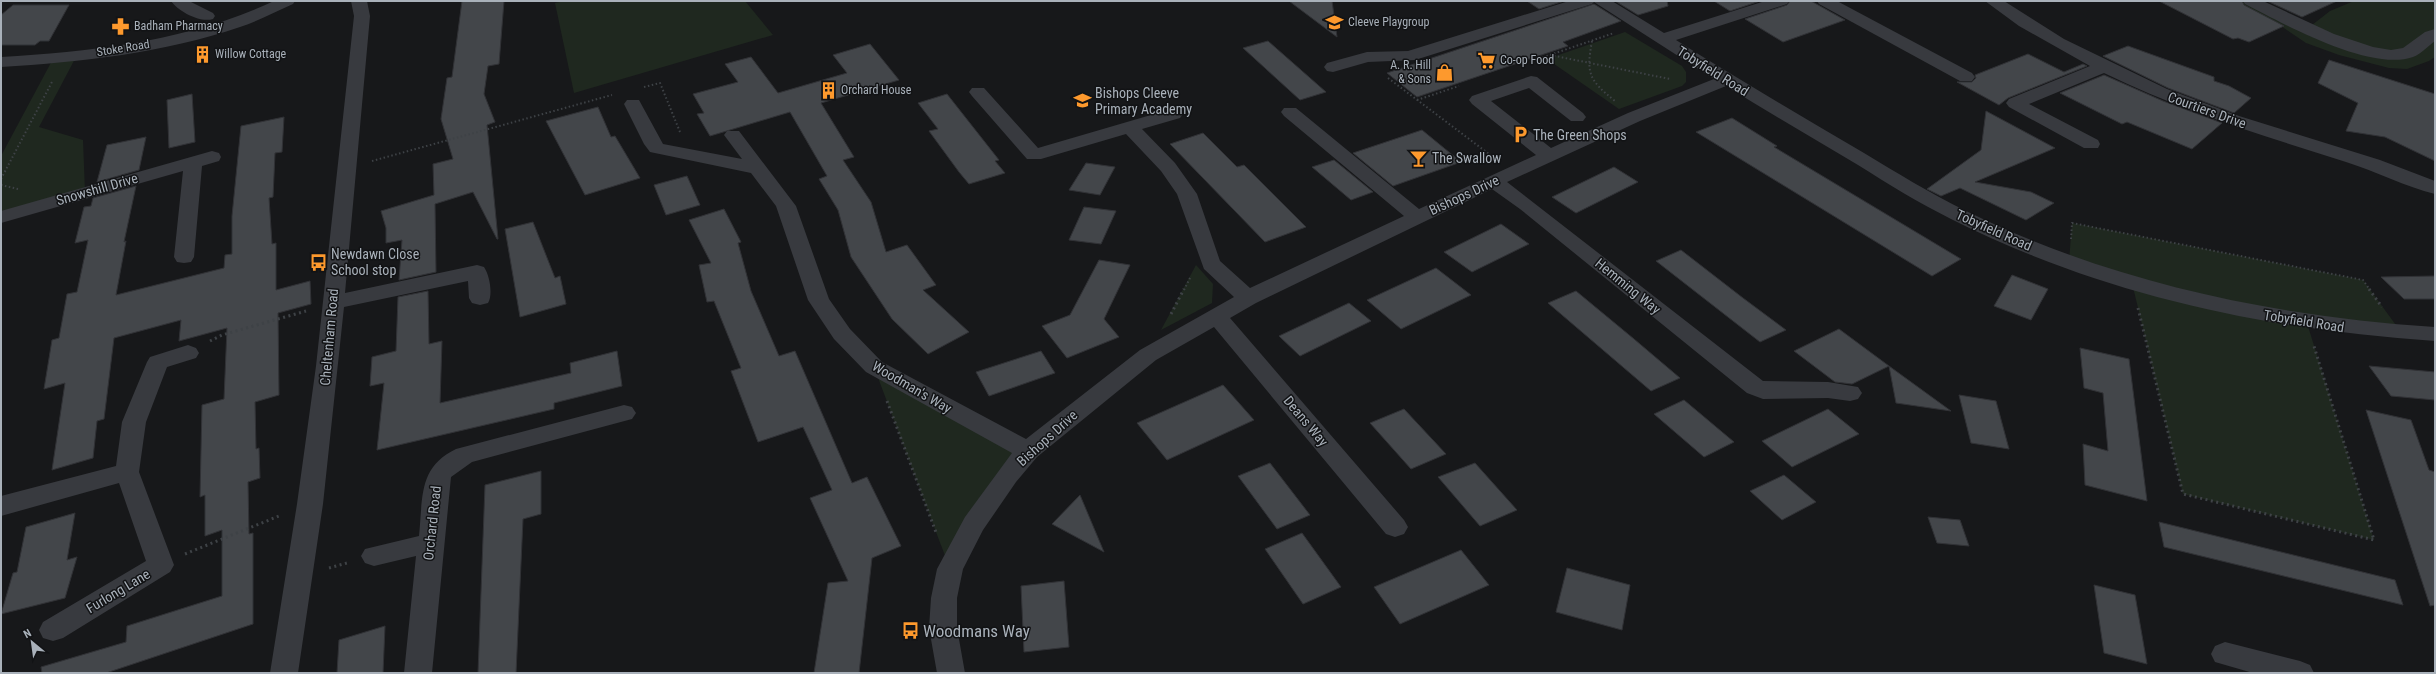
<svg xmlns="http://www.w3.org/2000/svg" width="2436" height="674" font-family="'Roboto Condensed',sans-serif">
<rect width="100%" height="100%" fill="#17181a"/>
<!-- green -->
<g fill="#1f281f">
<path d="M565,1H745L773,35L574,93L555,3Z"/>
<path d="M2231,1H2261L2312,25L2330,11L2354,1H2435V57L2429,61L2407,69L2389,68L2339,55L2306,43L2281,26Z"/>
<path d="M1625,32L1682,66L1686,72V82L1682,86L1619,109L1547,59Z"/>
<path d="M77,55L39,127L83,140L85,192L1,218V156L54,57Z"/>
<path d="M2072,223L2363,280L2401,332L2307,323L2374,540L2183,494L2132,283L2069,262Z"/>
<path d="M1196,265L1213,284L1212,303L1161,330Z"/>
<path d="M874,367L1028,451L950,569Z"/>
</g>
<!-- building -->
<g fill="#43464a" stroke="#313236">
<path d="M462,1H504L499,64L488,66L484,94L495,122L487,125L498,239H497L473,192L435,204L436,272L399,280L402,240L386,243V228L381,211L434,195L433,164L453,159L441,119L447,78L452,77Z"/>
<path d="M1289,1H1332L1337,37Z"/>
<path d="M1527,1H1564L1539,9Z"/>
<path d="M1615,1H1667L1668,6L1638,15Z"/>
<path d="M1714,1H1760L1730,11Z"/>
<path d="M1790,1H1811L1845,20L1783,42L1745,19L1787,5Z"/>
<path d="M2159,1H2242L2244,5L2284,26L2249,42L2238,38L2233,39Z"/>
<path d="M2267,1H2337L2302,17Z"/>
<path d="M1594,4L1621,21L1563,42L1568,46L1417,97L1387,73Z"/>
<path d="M13,5H69L49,41H40L35,45H1V15Z"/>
<path d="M1268,41L1326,92L1300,100L1243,48Z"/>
<path d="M870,44L899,80L821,103L854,157L843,160L871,202L886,252L907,245L936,285L923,290L969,332L928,354L892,319L851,257L838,210L819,179L827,176L790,112L710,136L697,114L704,113L693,94L738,82L725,64L751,57L778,93L847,73L833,55Z"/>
<path d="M2128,46L2214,77V81L2229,86L2251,98L2234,113L2168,88L2103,56Z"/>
<path d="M2028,54L2064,72L2083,64L2087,66L2008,98L1999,105L1957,82H1972L1976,78L1975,75Z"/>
<path d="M2329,60L2435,94V161L2385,137L2346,131L2358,103L2318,83Z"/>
<path d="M2104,75L2163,101L2222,123L2192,149L2127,122L2122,124L2060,93Z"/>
<path d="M192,94L195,142L169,148L167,100Z"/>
<path d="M947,94L999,160L995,161L1005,173L969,184L959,172L929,131L938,129L918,103Z"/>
<path d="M598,107L611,137L615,136L640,178L585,195L546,121Z"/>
<path d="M1986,111L2055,148L1975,182L2031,192L2054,203L2026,220L1960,188L1941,196L1927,189L1981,150Z"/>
<path d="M284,117L282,152L275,153L273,197L269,198L272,244L276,243V290L310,281L311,304L278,313L279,395L255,402L256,449L259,448L260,478L248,482L249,534L253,533V624L106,673H42L41,667L126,642L127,626L222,596V530L205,536V495L200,497L202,405L224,399L227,328L179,341L181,320L114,338L104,419L97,421L93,458L52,470L65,383L44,389L52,340L59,338L67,294L77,292L88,240L75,243L84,207L91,206L93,198L136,186L124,242L126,241L116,295L224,268L225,255L232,254V216L241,126Z"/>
<path d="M1732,118L1777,146L1774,147L1961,259L1932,276L1696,132Z"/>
<path d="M1422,130L1461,162L1393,186L1353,153Z"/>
<path d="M1203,133L1237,167L1244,165L1306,227L1265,242L1170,144Z"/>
<path d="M146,137L139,170L97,182L107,145Z"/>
<path d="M1334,160L1373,192L1351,200L1312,167Z"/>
<path d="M1086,163L1115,167L1100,195L1069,190Z"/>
<path d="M1614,167L1638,182L1576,213L1552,197Z"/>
<path d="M687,176L700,205L666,215L654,185Z"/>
<path d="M1084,207L1116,211L1101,244L1069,240Z"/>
<path d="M724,209L741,242L738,243L751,291L779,356L795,351L852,483L867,477L901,546L872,558L859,673H814L828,583L848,581L810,498L832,490L803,427L758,442L731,371L741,368L714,301L707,302L699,265L711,263L689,220Z"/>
<path d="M533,222L555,278L560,276L566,304L520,317L505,229Z"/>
<path d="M1501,224L1529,244L1472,272L1444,252Z"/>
<path d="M1681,250L1743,298L1786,330L1760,342L1656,261Z"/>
<path d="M1099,260L1130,265L1104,319L1119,337L1067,358L1042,326L1070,315Z"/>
<path d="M1436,268L1471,295L1401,329L1367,300Z"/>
<path d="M2012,275L2048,289L2031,320L1994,306Z"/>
<path d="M2435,276V299H2404L2381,277Z"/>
<path d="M428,291L429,344L442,341L440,403L571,373L570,363L617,351L622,386L554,403V409L377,450L384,383L370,386L372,357L396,351L398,297Z"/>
<path d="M1576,291L1634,339L1680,378L1651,391L1548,303Z"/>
<path d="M1349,303L1371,321L1300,356L1279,336Z"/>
<path d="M1839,329L1889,366L1951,411L1896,403L1889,366L1852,384L1835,382L1794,351Z"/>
<path d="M2080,348L2129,359L2147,501L2085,485L2083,444L2108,451L2103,393L2084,388Z"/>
<path d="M1041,351L1055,373L989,396L976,372Z"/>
<path d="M2369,366L2435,372V400L2391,396Z"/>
<path d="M1223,385L1254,420L1167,460L1137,423Z"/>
<path d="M1959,395L1996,401L2009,449L1971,443Z"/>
<path d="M1684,400L1734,442L1704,457L1654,414Z"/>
<path d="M1404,409L1446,454L1411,469L1370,423Z"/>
<path d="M1828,409L1859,434L1792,467L1762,441Z"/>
<path d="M2366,410L2411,420L2429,470L2435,472V605L2430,606Z"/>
<path d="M1270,463L1310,515L1277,529L1238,476Z"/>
<path d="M1475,463L1517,510L1480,526L1438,477Z"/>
<path d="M541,471V514L523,519L516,673H478L485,485Z"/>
<path d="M1784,475L1816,502L1782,520L1750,491Z"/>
<path d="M1080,495L1104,552L1052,524Z"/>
<path d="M75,513L67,560L77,557L65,598L1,614L13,573L17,572L26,527Z"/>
<path d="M1928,517L1960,520L1969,546L1937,543Z"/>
<path d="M2159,522L2395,580L2403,605L2164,547Z"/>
<path d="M1302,533L1341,587L1303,604L1265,549Z"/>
<path d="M1461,550L1489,585L1400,624L1374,587Z"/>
<path d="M1567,568L1630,585L1622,630L1556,612Z"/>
<path d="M1064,581L1069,647L1024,652L1021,586Z"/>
<path d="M2094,585L2135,595L2147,664L2104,653Z"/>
<path d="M385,626L383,673H337L339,640Z"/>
</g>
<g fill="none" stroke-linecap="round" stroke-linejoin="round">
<!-- path-far1 -->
<g stroke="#3e4246" stroke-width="2" stroke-dasharray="1.5 2.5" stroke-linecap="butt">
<path d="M1592,41C1586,74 1589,80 1615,101"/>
<path d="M1550,55L1670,79"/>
<path d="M1535,60L1614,33"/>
<path d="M1388,78L1493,157"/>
<path d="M644,87L660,83L680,132"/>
<path d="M1417,100L1459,86"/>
<path d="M372,161L612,95"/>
<path d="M1,179L53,80"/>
<path d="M1,185L18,189"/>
<path d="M2071,239L2072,223L2363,280L2370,290"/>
<path d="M1184,290L1191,276"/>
</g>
<!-- path -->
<g stroke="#3e4246" stroke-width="3" stroke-dasharray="2 3.5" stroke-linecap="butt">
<path d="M2369,289L2382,307"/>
<path d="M2138,308L2183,494L2374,540L2313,343"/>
<path d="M1171,314L1184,289"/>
<path d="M210,341L222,335L306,311"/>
<path d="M887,401L937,535"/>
<path d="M185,554L279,516"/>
<path d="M329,568L347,563"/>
</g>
<!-- minor -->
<g fill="#383a3f" fill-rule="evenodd">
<path d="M171,1H189L213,13L215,16L213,19C200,23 179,12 171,1Z"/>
<path d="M274,1H295L293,4C275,12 258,21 240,27C163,53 82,62 1,67V57C95,51 188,41 274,1Z"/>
<path d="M351,1H367L370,16L345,293L477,265L484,267C490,276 493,295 488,303L480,305L472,303L469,298L468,281L344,307L323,504L298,673H270L297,504L316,366L354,16Z"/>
<path d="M1569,1H1612L1664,33L1765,1H1789L1787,4L1676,40C1738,79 1801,116 1864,153C1897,173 1930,193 1964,210C2112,283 2272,316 2435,327V341C2267,330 2102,295 1951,219C1919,203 1888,184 1858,165C1814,139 1770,113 1726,86L1640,121L1507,182L1763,381L1828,382L1858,387L1862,393L1858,399L1850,401L1828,398L1763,399L1747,393L1520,209L1492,189L1256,303L1230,318L1404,520L1408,527L1404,534L1395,537L1386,534L1214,327L1156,360L1037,457L1016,482L983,530L963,569L957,598V628L965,673H937L929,628L931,598L937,569L965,517L1012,453L866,372L834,339L808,300L776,206L751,173L650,152L644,144L624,104L627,100H639L663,144L742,159L724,135L727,131H739L796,206L829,299L850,329L882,362L1026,439L1140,350L1234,297L1204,269L1177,194L1161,171L1126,134L1041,159H1027L972,96L969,92L972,88H984L1038,148L1168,110H1180L1183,114L1180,118L1142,129L1175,163L1197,194L1220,261L1250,288L1404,216L1284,116L1281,112L1284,108H1296L1419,209L1536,155L1472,104L1469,100L1472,96L1531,76L1537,77L1583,113L1586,117L1583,121H1571L1529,88L1491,101L1551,148L1628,113L1714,79L1594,2L1592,4L1415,60L1368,62L1333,72L1327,71L1324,67L1327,63L1367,52L1408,51Z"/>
<path d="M1817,1H1837L1972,73L1975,77L1972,81H1960L1819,4Z"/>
<path d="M1985,1H2004L2064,39L2167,89L2239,116L2380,160L2435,181V194C2406,187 2375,171 2346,162C2264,136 2182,111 2104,73L2029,104L2098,140L2100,144L2098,148H2084L2009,107L2006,103L2009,99L2090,66L2019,26Z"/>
<path d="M2243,1H2263L2334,34L2373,47L2391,50L2403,48L2425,32L2435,29V41C2428,46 2421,54 2413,57C2370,72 2284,24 2245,4Z"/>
<path d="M212,151L219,153L221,157L219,161L202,166L194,257L191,262L184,263L177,262L174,257L183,171L1,223V211Z"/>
<path d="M188,345L196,348L199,353L196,358L167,367L146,422L139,472L174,565L170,572L63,638L53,641L43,638L39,630L43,622L146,561L119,483L1,516V496L116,466L122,422L147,362L150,357Z"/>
<path d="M624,405L632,407L636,413L632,419L472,462L451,477L432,673H404L416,556L374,566L365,563L361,556L365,549L419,536C423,498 418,467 456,449Z"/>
<path d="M2225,642L2300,661L2310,665L2314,673H2253L2215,662L2211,654L2215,646Z"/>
</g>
</g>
<!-- icons -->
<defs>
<symbol id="school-bare" viewBox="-9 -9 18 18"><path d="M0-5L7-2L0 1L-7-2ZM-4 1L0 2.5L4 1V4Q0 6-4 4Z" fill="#fd992d" stroke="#121315" stroke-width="2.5" paint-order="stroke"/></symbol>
<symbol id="pharmacy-bare" viewBox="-9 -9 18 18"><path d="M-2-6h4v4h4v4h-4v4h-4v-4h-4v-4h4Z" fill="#fd992d" stroke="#121315" stroke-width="2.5" paint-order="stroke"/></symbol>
<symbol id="building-bare" viewBox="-9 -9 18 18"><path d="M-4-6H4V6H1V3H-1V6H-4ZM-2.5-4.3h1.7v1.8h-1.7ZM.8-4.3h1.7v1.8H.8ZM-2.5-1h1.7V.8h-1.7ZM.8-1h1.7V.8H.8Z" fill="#fd992d" stroke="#121315" stroke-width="2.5" paint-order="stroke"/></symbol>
<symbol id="supermarket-bare" viewBox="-9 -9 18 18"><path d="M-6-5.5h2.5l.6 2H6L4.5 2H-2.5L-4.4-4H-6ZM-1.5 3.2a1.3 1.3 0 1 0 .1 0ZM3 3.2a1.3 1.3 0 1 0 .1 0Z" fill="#fd992d" stroke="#121315" stroke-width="2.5" paint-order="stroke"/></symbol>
<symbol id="shop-bare" viewBox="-9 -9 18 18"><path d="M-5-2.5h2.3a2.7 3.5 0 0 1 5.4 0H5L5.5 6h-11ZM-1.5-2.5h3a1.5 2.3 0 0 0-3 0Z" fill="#fd992d" stroke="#121315" stroke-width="2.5" paint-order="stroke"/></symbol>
<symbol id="parking-bare" viewBox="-9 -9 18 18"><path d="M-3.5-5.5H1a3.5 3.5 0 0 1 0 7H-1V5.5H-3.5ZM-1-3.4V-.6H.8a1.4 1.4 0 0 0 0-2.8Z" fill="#fd992d" stroke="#121315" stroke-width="2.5" paint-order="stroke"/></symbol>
<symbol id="bar-bare" viewBox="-9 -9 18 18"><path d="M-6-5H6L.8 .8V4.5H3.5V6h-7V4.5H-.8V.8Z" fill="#fd992d" stroke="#121315" stroke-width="2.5" paint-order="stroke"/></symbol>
<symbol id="bus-bare" viewBox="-9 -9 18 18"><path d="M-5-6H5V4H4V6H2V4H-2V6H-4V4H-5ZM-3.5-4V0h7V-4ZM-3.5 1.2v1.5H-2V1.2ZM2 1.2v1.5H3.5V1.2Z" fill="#fd992d" stroke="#121315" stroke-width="2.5" paint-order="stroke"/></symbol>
</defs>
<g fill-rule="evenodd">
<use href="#school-bare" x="1322" y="10" width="25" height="25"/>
<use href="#pharmacy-bare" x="108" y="14" width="25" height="25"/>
<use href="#building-bare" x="190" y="42" width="25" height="25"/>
<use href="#supermarket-bare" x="1474" y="48" width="25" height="25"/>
<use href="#shop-bare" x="1432" y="60" width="25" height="25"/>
<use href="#building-bare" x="816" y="78" width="25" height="25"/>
<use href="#school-bare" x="1070" y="88" width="25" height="25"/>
<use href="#parking-bare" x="1508" y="122" width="25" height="25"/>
<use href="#bar-bare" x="1406" y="146" width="25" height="25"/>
<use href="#bus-bare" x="306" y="250" width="25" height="25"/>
<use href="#bus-bare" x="898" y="618" width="25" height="25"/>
</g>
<g text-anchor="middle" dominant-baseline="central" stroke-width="3" stroke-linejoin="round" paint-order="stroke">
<!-- far-poi labels -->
<g font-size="12" fill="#a9b1ba" stroke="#121315" text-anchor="start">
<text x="1348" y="22">Cleeve Playgroup</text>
<text x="134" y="26">Badham Pharmacy</text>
<text x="215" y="54">Willow Cottage</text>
<text x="1500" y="60">Co-op Food</text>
<text x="1431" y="65" text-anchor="end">A. R. Hill<tspan x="1431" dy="14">&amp; Sons</tspan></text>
<text x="841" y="90">Orchard House</text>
</g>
<!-- far-street labels -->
<g font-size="12" fill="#a9b1ba" stroke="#121315">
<text transform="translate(123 48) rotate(-9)">Stoke Road</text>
</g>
<!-- street labels -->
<g font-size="14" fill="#a9b1ba" stroke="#121315">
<text transform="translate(1713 71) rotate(32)">Tobyfield Road</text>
<text transform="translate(2207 110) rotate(20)">Courtiers Drive</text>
<text transform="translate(97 189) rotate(-16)">Snowshill Drive</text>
<text transform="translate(1464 195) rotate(-25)">Bishops Drive</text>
<text transform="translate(1994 230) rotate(24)">Tobyfield Road</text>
<text transform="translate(1628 286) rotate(39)">Hemming Way</text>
<text transform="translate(2304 321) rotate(9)">Tobyfield Road</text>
<text transform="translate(329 337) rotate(-85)">Cheltenham Road</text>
<text transform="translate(912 387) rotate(30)">Woodman's Way</text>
<text transform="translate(1306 421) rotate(50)">Deans Way</text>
<text transform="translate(1047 438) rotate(-42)">Bishops Drive</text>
<text transform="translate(432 523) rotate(-84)">Orchard Road</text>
<text transform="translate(118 591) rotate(-31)">Furlong Lane</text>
</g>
<!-- poi labels -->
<g font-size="14" fill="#a9b1ba" stroke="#121315" text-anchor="start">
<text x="1095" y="93">Bishops Cleeve<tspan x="1095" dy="16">Primary Academy</tspan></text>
<text x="1533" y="135">The Green Shops</text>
<text x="1432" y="158">The Swallow</text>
<text x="331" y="254">Newdawn Close<tspan x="331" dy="16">School stop</tspan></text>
</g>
<!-- near-poi labels -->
<g font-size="17" fill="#a9b1ba" stroke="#121315" text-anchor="start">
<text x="923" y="631">Woodmans Way</text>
</g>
</g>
<!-- border -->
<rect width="2436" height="674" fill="none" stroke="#a9b1ba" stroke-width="4"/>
<!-- north arrow -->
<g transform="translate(32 642) rotate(331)" stroke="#121315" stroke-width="3" paint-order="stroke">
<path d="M0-3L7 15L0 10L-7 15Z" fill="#a9b1ba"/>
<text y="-6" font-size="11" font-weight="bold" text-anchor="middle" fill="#a9b1ba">N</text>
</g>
</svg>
